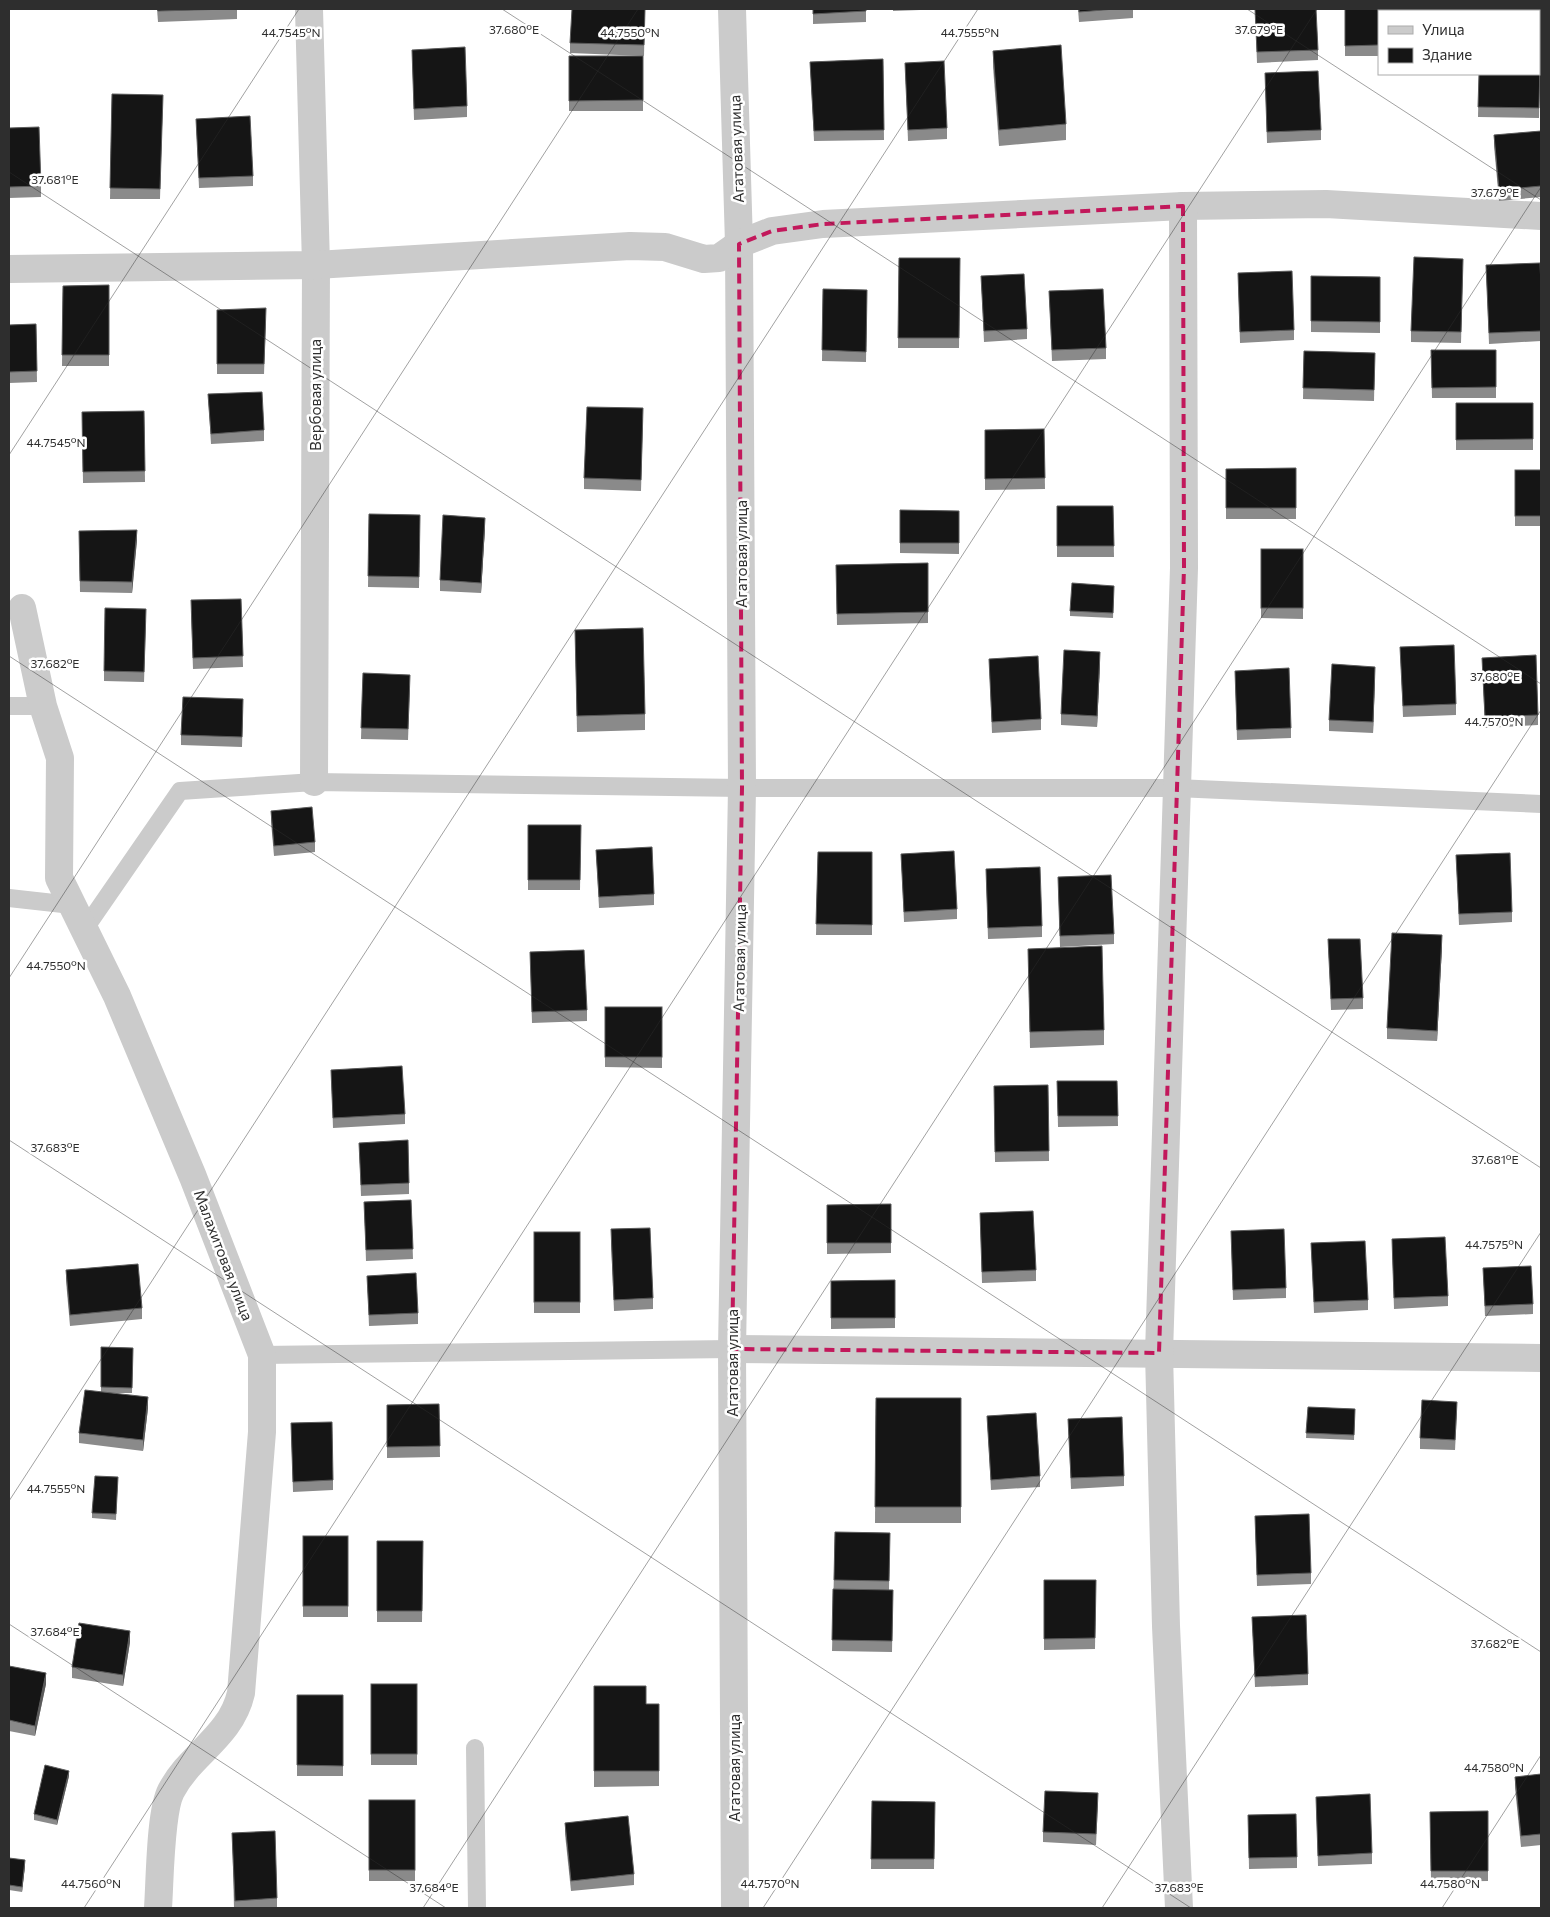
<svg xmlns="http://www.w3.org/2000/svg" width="1550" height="1917" font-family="Commissioner,sans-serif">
<rect width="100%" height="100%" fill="#fff"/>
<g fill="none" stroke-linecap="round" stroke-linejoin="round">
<!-- lane -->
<g stroke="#cbcbcb" stroke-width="18">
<path d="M1539,45L1541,48"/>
<path d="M9,706H43"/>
<path d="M9,898L72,905"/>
<path d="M84,930L180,791L314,782L742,788H1176L1541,804"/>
<path d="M262,1355L732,1349"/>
<path d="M475,1748L477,1908"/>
</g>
<!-- street -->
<g stroke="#cbcbcb" stroke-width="28">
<path d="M309,9L316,265L314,782"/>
<path d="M732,9L739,244L742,788L732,1349L735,1908"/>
<path d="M9,269L316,265L630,246L665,247L704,259L719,258L739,244L772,231L823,224L1183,206L1326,204L1541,216"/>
<path d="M22,608L43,706L60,758L59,878L117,996L193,1177L262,1355V1432L241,1693C231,1737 190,1754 171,1791C160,1812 160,1881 158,1908"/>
<path d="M732,1349L1541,1358"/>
<path d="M1179,1908L1166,1626L1159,1353L1184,568L1183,206"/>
</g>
</g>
<!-- wall -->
<g fill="#8a8a8a">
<path d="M157,9H237V19L158,22Z"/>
<path d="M645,9L644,56L570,53V43Z"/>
<path d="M813,9H866V22L813,24Z"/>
<path d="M893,9H947L893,11Z"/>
<path d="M1078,9H1133V18L1079,22Z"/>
<path d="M1255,9L1318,50V60L1257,63Z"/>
<path d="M1345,9L1379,11V56H1345Z"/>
<path d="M412,50L467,106V117L414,120Z"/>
<path d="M993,51L1066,124V140L999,146L993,67Z"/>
<rect x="569" y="56" width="74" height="55"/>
<path d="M883,59L884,140L814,141L810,62Z"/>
<path d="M1540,61L1539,118L1478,117L1479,74Z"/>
<path d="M905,63L947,128V139L908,141Z"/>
<path d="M1265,73L1321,130V140L1267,143Z"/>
<path d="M112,94L163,95L160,199H110Z"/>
<path d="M196,119L253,176V186L199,188Z"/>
<path d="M9,128L41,186V197L9,198Z"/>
<path d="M1541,131V197L1499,201L1494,146V135Z"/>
<path d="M899,258H960L959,348H898Z"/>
<path d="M1486,265L1541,286V341L1489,344Z"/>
<path d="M1463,269L1461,343L1411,342V331Z"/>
<path d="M1238,273L1294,330V340L1240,343Z"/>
<path d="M981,276L1027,329V339L984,342Z"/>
<path d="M1311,276L1380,277V333L1311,332Z"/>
<path d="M109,285V366H62L63,286Z"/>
<path d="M823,289L867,290L866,362L822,361Z"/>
<path d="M1049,291L1106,348V359L1052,361Z"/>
<path d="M217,310L266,319L264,374H217Z"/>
<path d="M36,324L37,382L9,383V325Z"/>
<path d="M1431,350H1496V398H1432Z"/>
<path d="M1304,351L1375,353L1374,401L1303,399Z"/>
<path d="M208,394L264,430V441L211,444Z"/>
<rect x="1456" y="403" width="77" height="47"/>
<path d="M144,411L145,482L83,483L82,412Z"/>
<path d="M643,419L641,491L584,489V478Z"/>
<path d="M1044,429L1045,489L985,490V430Z"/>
<path d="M1296,468V519H1226V469Z"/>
<rect x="1515" y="470" width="26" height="56"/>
<path d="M1057,506H1113L1114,557H1057Z"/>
<path d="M900,510L959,511V554L900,553Z"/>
<path d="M369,514L420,515L419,588L368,587Z"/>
<path d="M485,528L481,593L440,591V580Z"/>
<path d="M79,531L137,540L132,593L80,592Z"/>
<path d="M1261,549H1303V619L1261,618Z"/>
<path d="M928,563V623L837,625L836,565Z"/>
<path d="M1114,586L1113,618L1070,616V611Z"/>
<path d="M241,599L243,667L193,669L191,611Z"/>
<path d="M146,620L144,682L104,681V671Z"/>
<path d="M575,630L645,714V730L577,732Z"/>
<path d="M1400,647L1456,704V715L1403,717Z"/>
<path d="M1482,658L1538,715V725L1485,728Z"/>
<path d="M989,659L1041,719V730L992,733Z"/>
<path d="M1100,663L1097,727L1061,725V714Z"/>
<path d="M1235,671L1291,728V738L1237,740Z"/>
<path d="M363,673L410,686L408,740L361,739Z"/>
<path d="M1375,677L1373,733L1329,731V720Z"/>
<path d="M243,710L242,747L181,745V735Z"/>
<path d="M271,811L315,842V852L274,856L271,822Z"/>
<path d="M528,825H581L580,890H528Z"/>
<path d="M596,850L654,894V905L599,908Z"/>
<path d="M818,852H872V935H816Z"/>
<path d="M901,854L957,909V919L904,922Z"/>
<path d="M1456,855L1512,912V922L1459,925Z"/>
<path d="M986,869L1042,926V937L988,939Z"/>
<path d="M1058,877L1114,934V944L1060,947Z"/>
<path d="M1328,939L1363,998V1009L1331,1010Z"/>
<path d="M1442,946L1437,1041L1387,1039V1028Z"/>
<path d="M1028,949L1104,1030V1045L1030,1048Z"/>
<path d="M530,952L587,1010V1021L532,1023Z"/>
<path d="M605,1007H662V1068L605,1067Z"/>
<path d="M331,1070L405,1114V1124L333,1128Z"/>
<path d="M1057,1081H1117L1118,1126L1058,1127Z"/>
<path d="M1048,1085L1049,1161L995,1162L994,1086Z"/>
<path d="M359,1143L409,1183V1194L361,1196Z"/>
<path d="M411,1200L413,1259L366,1261L364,1202Z"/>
<path d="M891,1204V1253L827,1254V1205Z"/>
<path d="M980,1213L1036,1270V1281L982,1283Z"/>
<path d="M1231,1231L1286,1288V1298L1233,1300Z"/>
<rect x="534" y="1232" width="46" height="81"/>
<path d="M1392,1239L1448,1296V1306L1394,1309Z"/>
<path d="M611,1240L653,1298V1309L614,1311Z"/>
<path d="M1311,1243L1368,1300V1310L1314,1313Z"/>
<path d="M1483,1268L1533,1304V1314L1485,1316Z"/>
<path d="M66,1270L142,1308V1319L70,1326L66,1281Z"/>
<path d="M367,1276L418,1313V1324L369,1326Z"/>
<path d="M895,1280V1328L831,1329V1281Z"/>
<path d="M101,1347L133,1348L132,1393H107L148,1408L143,1451L79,1443V1433L101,1392Z"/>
<path d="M876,1398H961V1523H875Z"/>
<path d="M439,1404L440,1457L387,1458V1405Z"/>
<path d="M1308,1407L1355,1409L1354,1440L1306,1438Z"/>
<path d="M1457,1412L1455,1450L1420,1449V1438Z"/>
<path d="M987,1416L1040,1476V1487L991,1490Z"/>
<path d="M1068,1419L1124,1476V1486L1071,1489Z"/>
<path d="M291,1423L333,1480V1490L293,1492Z"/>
<path d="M118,1477L116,1520L92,1518V1513Z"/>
<path d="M1255,1516L1311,1573V1584L1257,1586Z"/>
<path d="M835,1532L890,1533L889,1590H893L892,1652L832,1651Z"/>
<rect x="303" y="1536" width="45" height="81"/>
<path d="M377,1541H423L422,1622H377Z"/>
<path d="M1044,1580H1096L1095,1649L1044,1650Z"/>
<path d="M1252,1617L1308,1674V1685L1255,1687Z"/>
<path d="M130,1642L123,1686L72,1678V1667Z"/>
<path d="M9,1666L46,1684L35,1736L9,1731Z"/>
<rect x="371" y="1684" width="46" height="81"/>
<path d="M594,1686L646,1704H659V1786L594,1787Z"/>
<rect x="297" y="1695" width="46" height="81"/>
<path d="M1541,1774V1845L1521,1847L1515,1788V1777Z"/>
<path d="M69,1776L57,1825L34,1820V1814Z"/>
<path d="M1316,1797L1372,1853V1864L1318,1866Z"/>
<rect x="369" y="1800" width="46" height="81"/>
<path d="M872,1801L935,1802L934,1869H871Z"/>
<path d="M1098,1804L1096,1845L1043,1842V1832Z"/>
<path d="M1488,1811V1881L1431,1882L1430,1812Z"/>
<path d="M1248,1815L1297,1857V1868L1249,1869Z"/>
<path d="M565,1823L634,1874V1885L571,1891L565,1834Z"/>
<path d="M232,1833L277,1898V1908H234Z"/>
<path d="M9,1858L25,1866L22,1892L9,1890Z"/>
</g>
<!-- shaded-wall -->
<g fill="#5b5b5b">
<path d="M485,518V528L481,593V583Z"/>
<path d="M137,530V540L132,593V582Z"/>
<path d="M1100,652V663L1097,727V716Z"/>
<path d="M1375,667V677L1373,733V722Z"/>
<path d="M1442,935V946L1437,1041V1031Z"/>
<path d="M148,1397V1408L143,1451V1440Z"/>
<path d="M130,1631V1642L123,1686V1675Z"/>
<path d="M46,1673V1684L35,1736V1726Z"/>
<path d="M69,1771V1776L57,1825V1820Z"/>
<path d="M25,1860V1866L22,1892V1887Z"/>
</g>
<!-- building -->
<g fill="#151515" stroke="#5b5b5b">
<path d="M157,9H230L158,11Z"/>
<path d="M572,9H645L644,45L570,43Z"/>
<path d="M813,9H866V11L813,14Z"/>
<path d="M1079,9H1115L1079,12Z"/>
<path d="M1255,9H1316L1318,50L1257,52Z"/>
<path d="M1345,9H1397V11H1379V45L1345,46Z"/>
<path d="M1061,45L1066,124L999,130L993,51Z"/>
<path d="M465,47L467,106L414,109L412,50Z"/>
<path d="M569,56H643V100L569,101Z"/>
<path d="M883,59L884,130L814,131L810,62Z"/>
<path d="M944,61L947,128L908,130L905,63Z"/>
<path d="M1539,61H1540L1539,108L1478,107L1479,74H1539Z"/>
<path d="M1318,71L1321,130L1267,132L1265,73Z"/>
<path d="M112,94L163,95L160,189L110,188Z"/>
<path d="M250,116L253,176L199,178L196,119Z"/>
<path d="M39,127L41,186L9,187V128Z"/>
<path d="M1541,131V186L1499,190L1494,135Z"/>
<path d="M1414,257L1463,259L1461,332L1411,331Z"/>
<path d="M899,258H960L959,338H898Z"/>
<path d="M1540,263L1541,286V331L1489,333L1486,265Z"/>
<path d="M1292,271L1294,330L1240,332L1238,273Z"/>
<path d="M1024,274L1027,329L984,331L981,276Z"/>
<path d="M1311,276L1380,277V322L1311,321Z"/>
<path d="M109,285V355H62L63,286Z"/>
<path d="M823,289L867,290L866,352L822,350Z"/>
<path d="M1103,289L1106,348L1052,350L1049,291Z"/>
<path d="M266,308L264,364H217V310Z"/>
<path d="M36,324L37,371L9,372V325Z"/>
<path d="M1431,350H1496V387L1432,388Z"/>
<path d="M1304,351L1375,353L1374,390L1303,388Z"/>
<path d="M262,392L264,430L211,434L208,394Z"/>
<path d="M1456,403H1533V439L1456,440Z"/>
<path d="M587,407L643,408L641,480L584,478Z"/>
<path d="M144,411L145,471L83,472L82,412Z"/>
<path d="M1044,429L1045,478L985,479V430Z"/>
<path d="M1296,468V508H1226V469Z"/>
<rect x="1515" y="470" width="26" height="46"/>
<path d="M1057,506H1113L1114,546H1057Z"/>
<path d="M900,510L959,511V543H900Z"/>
<path d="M369,514L420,515L419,577L368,576Z"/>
<path d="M443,515L485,518L481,583L440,580Z"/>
<path d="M137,530L132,582L80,581L79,531Z"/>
<rect x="1261" y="549" width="42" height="59"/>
<path d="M928,563V612L837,614L836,565Z"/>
<path d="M1072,583L1114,586L1113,613L1070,611Z"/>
<path d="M241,599L243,656L193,658L191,600Z"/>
<path d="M105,608L146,609L144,672L104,671Z"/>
<path d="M643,628L645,714L577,716L575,630Z"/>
<path d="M1454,645L1456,704L1403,706L1400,647Z"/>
<path d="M1064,650L1100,652L1097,716L1061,714Z"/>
<path d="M1536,655L1538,715L1485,717L1482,658Z"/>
<path d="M1038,656L1041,719L992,722L989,659Z"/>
<path d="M1332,664L1375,667L1373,722L1329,720Z"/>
<path d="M1289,668L1291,728L1237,730L1235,671Z"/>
<path d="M363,673L410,675L408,729L361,728Z"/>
<path d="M183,697L243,699L242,737L181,735Z"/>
<path d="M312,807L315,842L274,846L271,811Z"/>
<path d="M528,825H581L580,880H528Z"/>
<path d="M652,847L654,894L599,897L596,850Z"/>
<path d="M954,851L957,909L904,912L901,854Z"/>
<path d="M818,852H872V925L816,924Z"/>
<path d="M1510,853L1512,912L1459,914L1456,855Z"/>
<path d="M1040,867L1042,926L988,928L986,869Z"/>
<path d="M1111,875L1114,934L1060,936L1058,877Z"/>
<path d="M1392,933L1442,935L1437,1031L1387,1028Z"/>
<path d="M1328,939H1360L1363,998L1331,999Z"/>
<path d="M1102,946L1104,1030L1030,1032L1028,949Z"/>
<path d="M584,950L587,1010L532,1012L530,952Z"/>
<rect x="605" y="1007" width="57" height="50"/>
<path d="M402,1066L405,1114L333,1118L331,1070Z"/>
<path d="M1057,1081H1117L1118,1116H1058Z"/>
<path d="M1048,1085L1049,1151L995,1152L994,1086Z"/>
<path d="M408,1140L409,1183L361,1185L359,1143Z"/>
<path d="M411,1200L413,1249L366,1250L364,1202Z"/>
<path d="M891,1204V1243H827V1205Z"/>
<path d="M1033,1211L1036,1270L982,1272L980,1213Z"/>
<path d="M650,1228L653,1298L614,1300L611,1229Z"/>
<path d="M1284,1229L1286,1288L1233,1290L1231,1231Z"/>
<rect x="534" y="1232" width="46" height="70"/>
<path d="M1445,1237L1448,1296L1394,1298L1392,1239Z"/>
<path d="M1365,1241L1368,1300L1314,1302L1311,1243Z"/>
<path d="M138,1264L142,1308L70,1315L66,1270Z"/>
<path d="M1531,1266L1533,1304L1485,1306L1483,1268Z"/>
<path d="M416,1273L418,1313L369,1315L367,1276Z"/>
<path d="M895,1280V1318H831V1281Z"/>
<path d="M101,1347L133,1348L132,1388L101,1387Z"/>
<path d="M85,1390L148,1397L143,1440L79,1433Z"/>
<path d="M876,1398H961V1507H875Z"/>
<path d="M1422,1400L1457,1402L1455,1440L1420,1438Z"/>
<path d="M439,1404L440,1446L387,1447V1405Z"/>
<path d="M1308,1407L1355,1409L1354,1435L1306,1433Z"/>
<path d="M1036,1413L1040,1476L991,1480L987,1416Z"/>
<path d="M1122,1417L1124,1476L1071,1478L1068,1419Z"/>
<path d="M332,1422L333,1480L293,1482L291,1423Z"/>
<path d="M95,1476L118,1477L116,1514L92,1513Z"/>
<path d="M1309,1514L1311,1573L1257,1575L1255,1516Z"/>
<path d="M835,1532L890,1533L889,1581L834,1580Z"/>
<rect x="303" y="1536" width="45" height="70"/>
<path d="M377,1541H423L422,1611H377Z"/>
<path d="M1044,1580H1096L1095,1638L1044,1639Z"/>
<path d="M833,1589L893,1590L892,1641L832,1640Z"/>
<path d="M1306,1615L1308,1674L1255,1677L1252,1617Z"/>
<path d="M79,1623L130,1631L123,1675L72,1667Z"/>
<path d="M9,1666L46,1673L35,1726L9,1720Z"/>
<rect x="371" y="1684" width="46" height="70"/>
<path d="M594,1686H646V1704H659V1771H594Z"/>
<path d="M297,1695H343V1766L297,1765Z"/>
<path d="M45,1765L69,1771L57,1820L34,1814Z"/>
<path d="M1541,1774V1834L1521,1836L1515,1777Z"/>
<path d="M1045,1791L1098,1793L1096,1834L1043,1832Z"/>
<path d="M1370,1794L1372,1853L1318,1856L1316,1797Z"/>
<rect x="369" y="1800" width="46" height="70"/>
<path d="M872,1801L935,1802L934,1859H871Z"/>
<path d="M1488,1811V1871H1431L1430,1812Z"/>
<path d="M1296,1814L1297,1857L1249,1858L1248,1815Z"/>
<path d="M628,1816L634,1874L571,1881L565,1823Z"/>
<path d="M275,1831L277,1898L235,1901L232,1833Z"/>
<path d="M9,1858L25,1860L22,1887L9,1885Z"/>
</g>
<!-- marked area -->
<path fill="none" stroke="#c2185b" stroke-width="4" stroke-dasharray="10 6" stroke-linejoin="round" d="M1183,206L1184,568L1159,1353L732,1349L742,788L739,244L772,231L823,224Z"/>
<!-- ticks -->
<path fill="none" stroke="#2e2e2e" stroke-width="1" stroke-opacity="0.45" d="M502,9L1541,684M1247,9L1541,200M9,172L1541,1168M9,455L299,9M9,656L1541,1652M9,978L638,9M9,1140L1191,1908M9,1501L978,9M9,1624L446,1908M84,1908L1317,9M423,1908L1541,187M763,1908L1541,710M1102,1908L1541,1232M1442,1908L1541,1755"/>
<g text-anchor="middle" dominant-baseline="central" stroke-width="5" stroke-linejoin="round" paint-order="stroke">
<!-- street labels -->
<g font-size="15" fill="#2e2e2e" stroke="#fff">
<text transform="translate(736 149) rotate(-92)">Агатовая улица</text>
<text transform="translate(315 395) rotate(-90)">Вербовая улица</text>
<text transform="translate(741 554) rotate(-90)">Агатовая улица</text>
<text transform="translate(739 958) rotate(-89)">Агатовая улица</text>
<text transform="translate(224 1255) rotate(69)">Малахитовая улица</text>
<text transform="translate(732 1363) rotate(-90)">Агатовая улица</text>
<text transform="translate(734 1768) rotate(-90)">Агатовая улица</text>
</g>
</g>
<g font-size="12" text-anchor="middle" fill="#2e2e2e" stroke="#fff" stroke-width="5" stroke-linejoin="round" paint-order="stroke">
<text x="1259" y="34">37.679°E</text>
<text x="514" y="34">37.680°E</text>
<text x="630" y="37">44.7550°N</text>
<text x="970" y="37">44.7555°N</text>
<text x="291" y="37">44.7545°N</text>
<text x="55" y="184">37.681°E</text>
<text x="1495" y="197">37.679°E</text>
<text x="56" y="447">44.7545°N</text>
<text x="55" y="668">37.682°E</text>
<text x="1495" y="681">37.680°E</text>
<text x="1494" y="726">44.7570°N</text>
<text x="56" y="970">44.7550°N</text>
<text x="55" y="1152">37.683°E</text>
<text x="1495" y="1164">37.681°E</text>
<text x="1494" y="1249">44.7575°N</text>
<text x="56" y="1493">44.7555°N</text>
<text x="55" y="1636">37.684°E</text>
<text x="1495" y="1648">37.682°E</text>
<text x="1494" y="1772">44.7580°N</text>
<text x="91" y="1888">44.7560°N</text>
<text x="770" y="1888">44.7570°N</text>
<text x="1450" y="1888">44.7580°N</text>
<text x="434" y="1892">37.684°E</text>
<text x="1179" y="1892">37.683°E</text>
</g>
<!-- border -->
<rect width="1550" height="1917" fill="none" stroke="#2e2e2e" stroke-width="20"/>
<!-- legend -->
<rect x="1378" y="10" width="162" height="65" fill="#ffffff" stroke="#ababab"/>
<rect x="1388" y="26" width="25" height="8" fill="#cbcbcb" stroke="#ababab"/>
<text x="1422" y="35" font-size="15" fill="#2e2e2e">Улица</text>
<rect x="1388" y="48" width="25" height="15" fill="#151515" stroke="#ababab"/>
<text x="1422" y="60" font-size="15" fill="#2e2e2e">Здание</text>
</svg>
